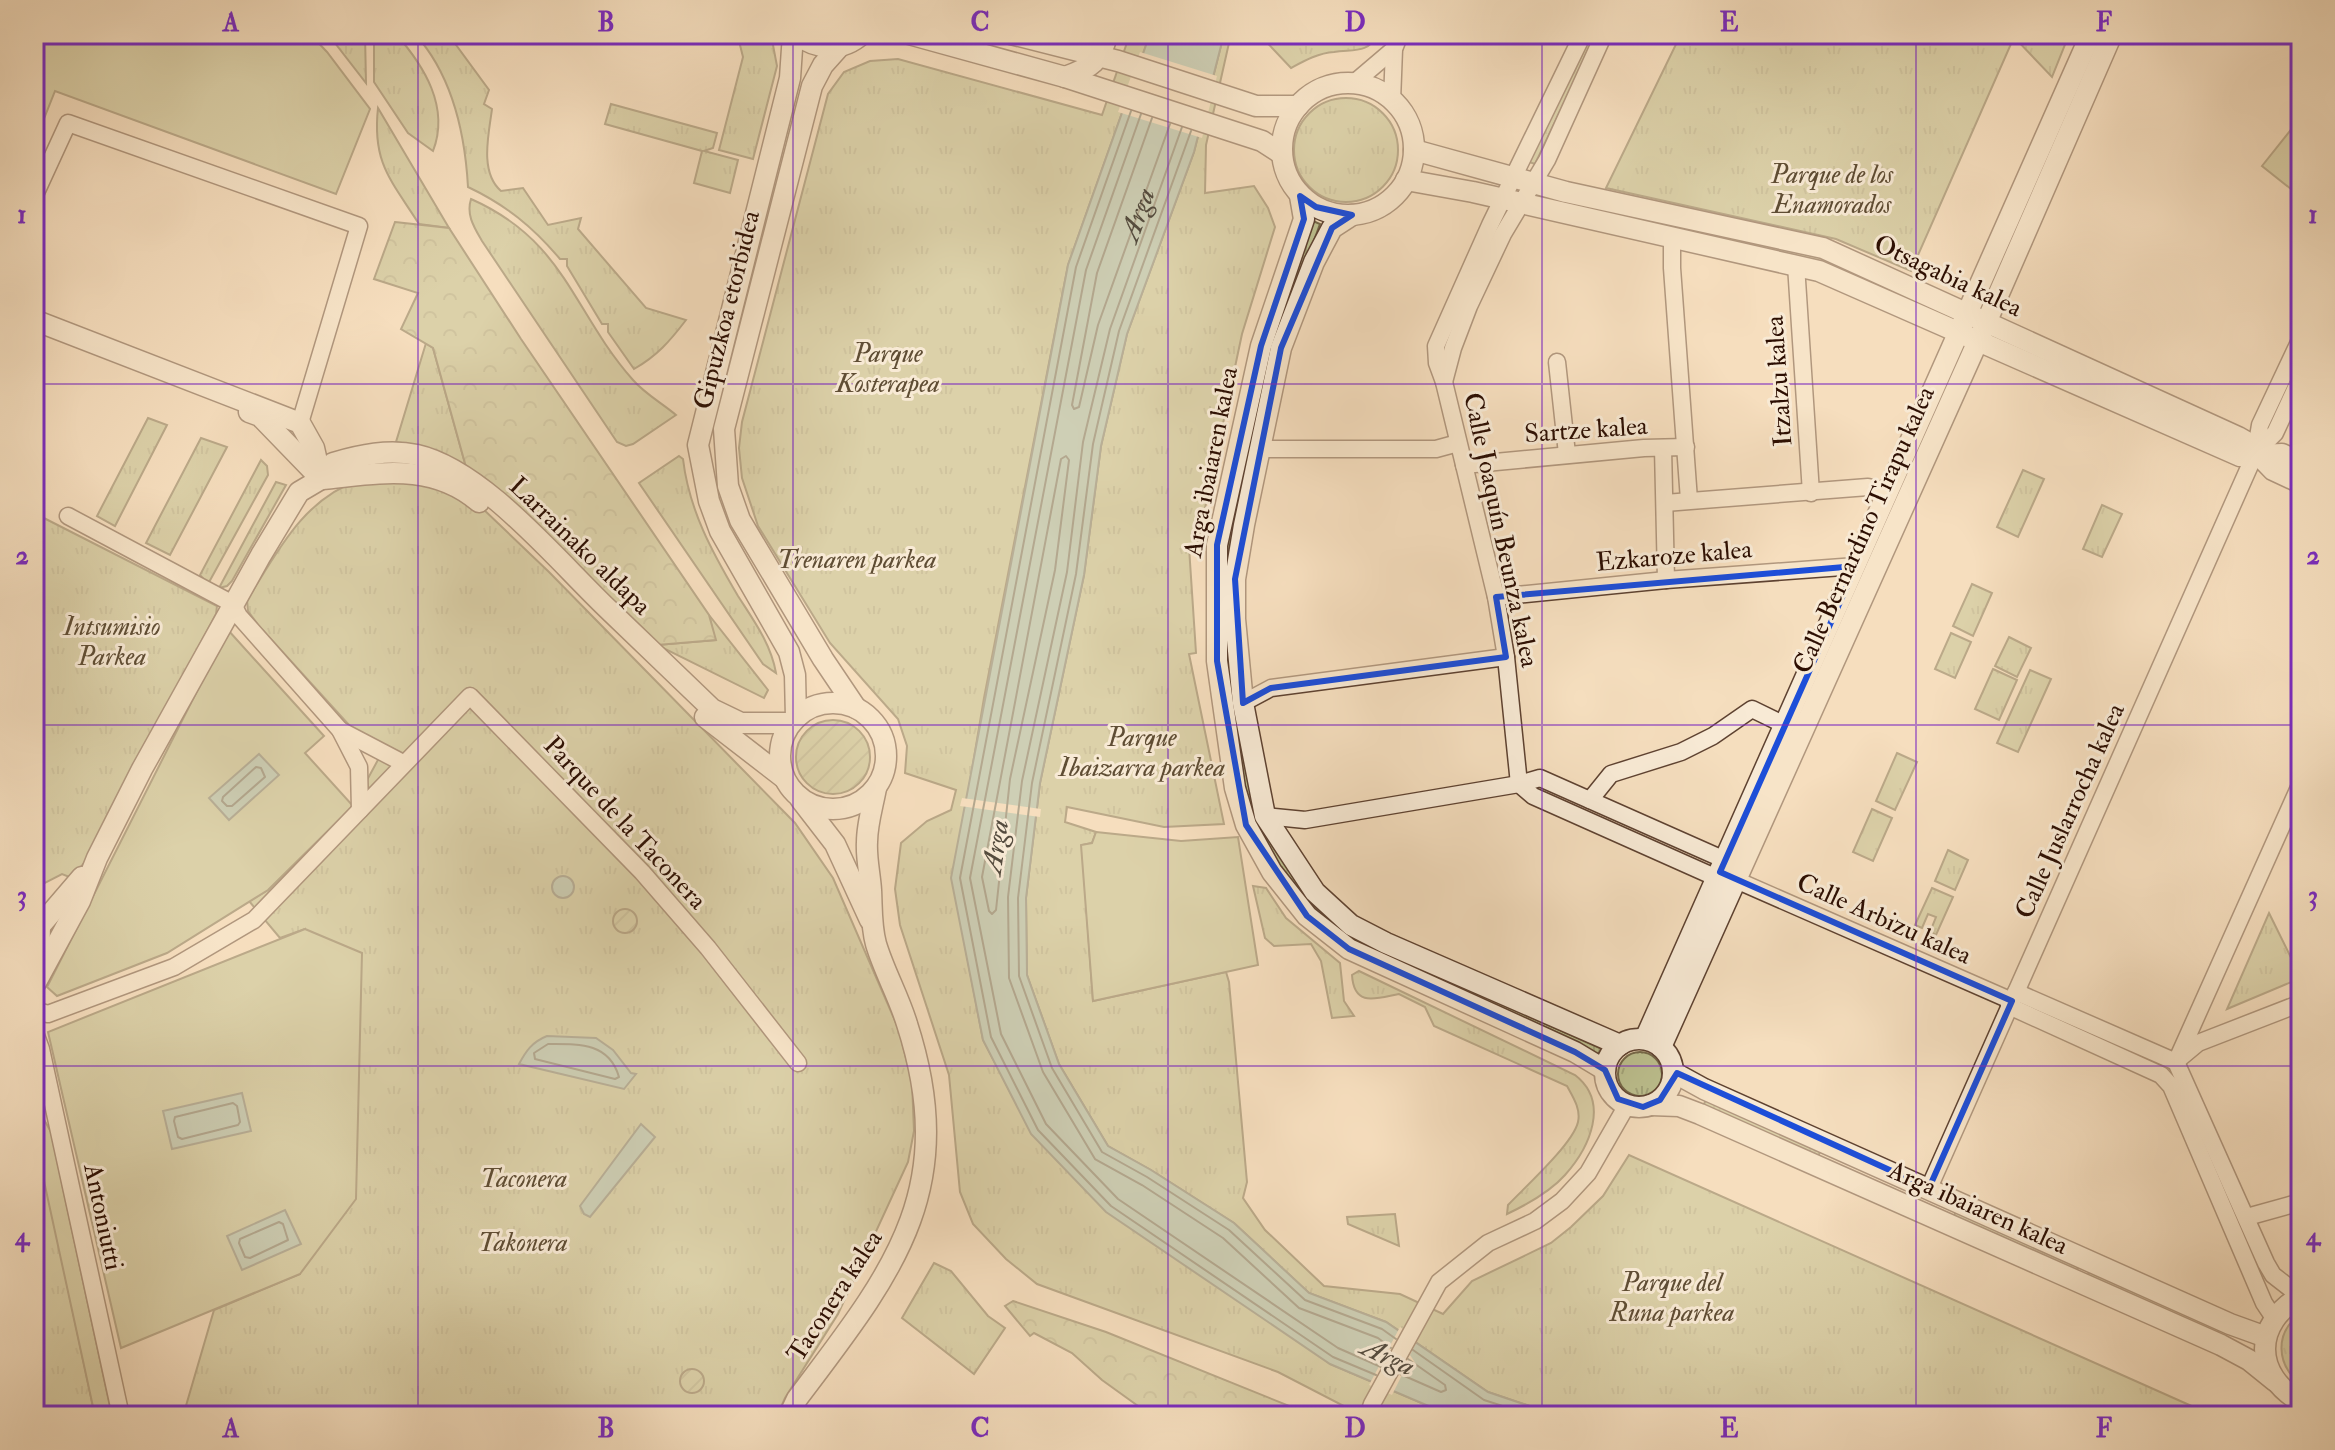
<svg xmlns="http://www.w3.org/2000/svg" width="2335" height="1450" font-family="'IM FELL Double Pica',serif">
<defs>
<pattern id="grass-tufts" width="24" height="20" patternUnits="userSpaceOnUse" patternTransform="scale(2)"><rect width="24" height="20" fill="#bdc190"/><path d="M3 7l-1-3M5 7V3M7 7l1-3M15 17l-1-3M17 17v-4M19 17l1-3" fill="none" stroke="#a3a57b"/></pattern>
<pattern id="forest-crowns" width="20" height="18" patternUnits="userSpaceOnUse" patternTransform="scale(2)"><rect width="20" height="18" fill="#bdc190"/><path d="M2 6a3 3 0 1 1 6 0M12 15a3 3 0 1 1 6 0" fill="none" stroke="#a3a57b"/></pattern>
<pattern id="garden-furrows" width="10" height="10" patternUnits="userSpaceOnUse" patternTransform="scale(2)"><rect width="10" height="10" fill="#bdc190"/><path d="M-1 1l2-2M0 10L10 0M9 11l2-2" fill="none" stroke="#a3a57b"/></pattern>
</defs>
<rect width="100%" height="100%" fill="#f5debe"/>
<filter id="stains"><feTurbulence type="fractalNoise" baseFrequency=".0025" numOctaves="4"/><feColorMatrix values="0 0 0 0 .2 0 0 0 0 .09 0 0 0 0 .02 0 0 0 .5 -.17"/></filter>
<radialGradient id="worn" r=".72"><stop offset=".6" stop-color="#630" stop-opacity="0"/><stop offset="1" stop-color="#630" stop-opacity=".3"/></radialGradient>
<!-- grass -->
<g fill="url(#grass-tufts)" stroke="#746849" stroke-width="2">
<path d="M328,34H365L366,83Z"/>
<path d="M374,34H396C424,66 450,107 433,151L408,133L374,82Z"/>
<path d="M415,34H448L489,90L484,104L492,109C489,133 479,172 501,191L523,188L548,225L581,218L578,229L646,308L686,320C670,341 657,356 634,369L608,332V324H602L567,266V259H560C533,227 506,205 468,187C465,133 453,76 415,34Z"/>
<path d="M727,34H767L773,45L777,66L753,159L719,150L743,57L738,37Z"/>
<path d="M1130,34H1150L1068,265L984,698L953,883L983,1040L1032,1134L1330,1364L1452,1416H1363L1278,1372L1037,1284L1006,1259L973,1224L960,1192L949,1075L900,925L895,889L901,843L927,821L951,810L956,790L905,773L907,746L898,719L830,643L758,526L742,478L739,448L742,422L828,94L844,72L870,61L898,59L1102,115Z"/>
<path d="M1224,34H1231L1206,145L1205,193L1254,186L1268,208L1275,227L1242,334L1197,546L1189,547L1196,653L1189,654L1224,824L1164,827L1067,807L1065,822L1096,832L1092,843L1082,845L1093,1001L1226,972L1229,982L1247,1182L1243,1198L1265,1230L1324,1286L1400,1294L1443,1314L1472,1281L1551,1243L1571,1227L1603,1196L1629,1155L2214,1416H1559L1488,1392L1386,1322L1309,1293L1234,1223L1151,1170L1108,1146L1059,1064L1027,975L1026,898L1040,783L1084,575L1101,446L1127,334L1194,152Z"/>
<path d="M1259,34H1379C1367,54 1354,49 1334,52C1318,53 1304,61 1291,68Z"/>
<path d="M1589,34H1597L1535,164L1529,162Z"/>
<path d="M1681,34H2066L2068,37L2052,77L2014,37L1911,271L1836,239L1606,188Z"/>
<circle cx="1346" cy="150" r="52"/>
<path d="M611,104L717,133L713,148L704,151L738,160L730,193L694,183L702,151L605,124Z"/>
<path d="M378,108L449,228L419,224C391,180 372,163 378,108Z"/>
<path d="M1549,194L1824,256L1950,312L1947,318L1547,200Z"/>
<path d="M471,199C566,241 572,311 633,380C645,394 662,403 676,415L633,444L626,446L617,442L482,241C474,227 466,215 471,199Z"/>
<path d="M1313,221L1320,224L1275,348L1234,546L1257,811C1285,873 1313,912 1371,946L1602,1049L1597,1059L1341,935L1293,890L1248,810L1223,665L1225,541L1266,347Z"/>
<path d="M426,343L433,348L466,467C444,452 422,446 396,442Z"/>
<path d="M148,418L167,425L115,526L97,516Z"/>
<path d="M201,438L227,447L170,555L146,543Z"/>
<path d="M679,456L683,459C689,510 712,552 738,596C754,621 771,644 776,673L763,664L639,483Z"/>
<path d="M261,460L267,466L268,475L208,584L200,575Z"/>
<path d="M2023,470L2044,479L2018,537L1997,527Z"/>
<path d="M408,473L481,507L549,572L795,823L833,878L899,1030L912,1082L914,1131L908,1162L838,1314L785,1398L777,1416H183L214,1310L300,1274L305,929L280,938L249,901L268,890L353,806L379,758L259,626L248,611L247,600C277,553 302,500 359,480C374,475 393,475 408,473Z"/>
<path d="M276,482L286,485L232,581L227,586L219,588Z"/>
<path d="M2102,505L2122,514L2102,557L2083,549Z"/>
<path d="M34,513L217,606L216,614L110,812L91,854L72,878L62,874L39,886L34,884Z"/>
<path d="M1972,584L1992,593L1973,636L1953,626Z"/>
<path d="M709,615L768,690L764,698L657,645L715,640Z"/>
<path d="M1951,633L1971,642L1955,678L1935,669Z"/>
<path d="M2009,637L2031,648L2017,677L1995,666Z"/>
<path d="M1993,669L2017,680L1999,720L1975,709Z"/>
<path d="M2030,670L2051,679L2018,752L1997,743Z"/>
<path d="M1897,753L1917,762L1895,810L1876,801Z"/>
<path d="M1872,809L1892,818L1873,861L1853,852Z"/>
<path d="M1948,850L1968,860L1955,890L1935,881Z"/>
<path d="M1253,886L1266,888L1286,918L1340,963L1344,1001L1354,1016L1332,1018L1321,961L1311,944L1274,946L1265,938Z"/>
<path d="M1932,888L1953,897L1936,935L1930,932L1936,917L1928,914L1922,928L1915,925Z"/>
<path d="M2269,913L2301,978L2227,1009Z"/>
<path d="M1359,971L1575,1075C1610,1102 1590,1147 1565,1175C1550,1192 1528,1204 1507,1214L1508,1205C1524,1188 1573,1144 1578,1122C1581,1109 1573,1097 1567,1086L1434,1026L1425,1007L1399,994C1377,998 1354,1008 1352,975Z"/>
<circle cx="1640" cy="1074" r="22"/>
<path d="M1706,1099L1821,1149L1818,1157L1703,1107Z"/>
<path d="M34,1135L36,1138L95,1416H34Z"/>
<path d="M1956,1211L2079,1265L2076,1273L1953,1218Z"/>
<path d="M1395,1214L1399,1246L1348,1224L1347,1217Z"/>
<path d="M934,1263L951,1271L988,1316L1005,1328L974,1374L902,1318Z"/>
<path d="M2090,1271L2220,1328L2217,1335L2086,1278Z"/>
<path d="M2301,1314V1384C2276,1365 2274,1332 2301,1314Z"/>
</g>
<!-- forest -->
<g fill="url(#forest-crowns)" stroke="#746849" stroke-width="2">
<path d="M395,222L449,228L521,339L709,615L716,640L657,645L466,467L433,348L401,329L418,293L374,279Z"/>
<path d="M1013,1301L1106,1332L1314,1416H1152L1102,1380L1072,1353L1034,1333L1030,1336L1005,1306Z"/>
</g>
<!-- garden -->
<g fill="url(#garden-furrows)" stroke="#746849" stroke-width="2">
<circle cx="833" cy="757" r="37"/>
<circle cx="625" cy="921" r="12"/>
<circle cx="692" cy="1381" r="12"/>
</g>
<!-- pitch -->
<g fill="#bdc190" stroke="#746849" stroke-width="2">
<path d="M34,34H310L327,52L370,109L336,194L55,91L34,144Z"/>
<path d="M2301,117V197L2262,166Z"/>
<path d="M228,630L324,736L305,753L353,806L268,890L167,953L57,996L47,987Z"/>
<path d="M1096,832L1181,841L1238,837L1258,965L1093,1001L1081,845L1092,843Z"/>
<path d="M305,929L362,953L356,1199L300,1274L121,1348L48,1032Z"/>
<path d="M34,1110L42,1116L51,1132L112,1416H95L34,1135Z"/>
</g>
<!-- water -->
<g fill="#9dbdac" stroke="#707768" stroke-width="2">
<path d="M1150,34H1224L1194,152L1127,334L1101,446L1084,575L1040,783L1026,898L1027,975L1059,1064L1108,1146L1151,1170L1234,1223L1309,1293L1386,1322L1488,1392L1559,1416H1452L1330,1364L1106,1212L1031,1134L983,1040L951,878L1068,265Z"/>
<path d="M259,754L279,775L229,820L209,798Z"/>
<circle cx="563" cy="887" r="11"/>
<path d="M547,1036L596,1038L613,1050L631,1073L636,1074L624,1089L519,1064C526,1051 532,1042 547,1036Z"/>
<path d="M242,1093L251,1131L172,1149L163,1111Z"/>
<path d="M641,1124L655,1137L590,1217L584,1214L580,1206Z"/>
<path d="M285,1210L301,1244L242,1270L227,1236Z"/>
</g>
<!-- pier -->
<g fill="#f5debe">
<path d="M1140,52L1217,76L1202,138L1118,112Z"/>
<path d="M962,798L1041,809L1040,817L960,806Z"/>
<path d="M1400,1327L1418,1339L1410,1355L1416,1364L1407,1365L1392,1395L1369,1385Z"/>
</g>
<g fill="none" stroke-linecap="round" stroke-linejoin="round">
<!-- shore -->
<g stroke="#646657" stroke-width="2">
<path d="M1131,111L1076,267L960,878L991,1037L1038,1130L1111,1206L1333,1357L1376,1375"/>
<path d="M1141,114L1086,270L970,878L1001,1034L1046,1124L1118,1199L1338,1348L1381,1367"/>
<path id="s1" d="M1152,118L1097,273L1072,405L1074,409L1079,407L1098,325L1170,124"/>
<path d="M1182,127L1110,329L1083,442L1067,572L1022,781L1008,897L1009,978L1043,1072L1095,1159L1142,1185L1223,1238L1299,1308L1378,1338L1391,1348"/>
<path d="M1191,131L1119,331L1093,444L1076,574L1032,783L1018,898L1019,976L1052,1068L1102,1152L1147,1177L1229,1230L1305,1300L1382,1329L1396,1339"/>
<path d="M1066,456L1069,460L1055,570L1010,779L996,910L992,914L989,911L982,877L1061,459Z"/>
<path d="M256,767L261,768L265,777L232,806H227L222,801L223,797Z"/>
<path d="M548,1044C578,1044 609,1042 619,1077L615,1079L535,1059L534,1053Z"/>
<path d="M233,1103L237,1106L240,1122L238,1125L182,1139L178,1137L174,1121L175,1117Z"/>
<path d="M279,1222L283,1224L288,1240L250,1258L245,1257L239,1243L240,1239Z"/>
<path d="M1413,1350L1484,1400L1534,1416"/>
<path d="M1400,1374L1441,1392L1446,1390L1445,1385L1408,1359"/>
</g>
<defs>
<g id="minor">
<path d="M1354,83L1394,49"/>
<path d="M1392,101L1394,49L1400,34"/>
<path d="M34,197L68,123L359,226L300,423"/>
<path d="M1672,238V268L1689,500"/>
<path d="M1796,265L1811,493"/>
<path d="M1557,362L1567,454"/>
<path d="M1444,382L1453,348L1469,306L1503,234L1547,160L1604,34"/>
<path d="M1663,448L1666,580"/>
<path d="M1260,449H1436L1458,443"/>
<path d="M2256,452L2275,433L2301,377"/>
<path d="M1464,465L1644,448L1686,447"/>
<path d="M1665,503L1868,487L1889,492"/>
<path d="M68,516L233,604L239,616L340,730L359,767L360,810"/>
<path d="M1496,597L1666,580L1856,566"/>
<path d="M1243,703L1271,688L1506,657"/>
<path d="M340,730L403,763"/>
<path d="M1519,784L1506,657L1496,597L1444,382L1437,363L1436,346L1490,225L1583,34"/>
<path d="M1519,784L1533,796L1717,878"/>
<path d="M1590,800L1611,774L1681,752L1713,736L1752,709L1785,725"/>
<path d="M1265,816L1305,820L1519,784L1540,778L1725,860"/>
<path d="M1736,880L2012,1001"/>
<path d="M41,972L42,924"/>
<path d="M2016,992L2176,1062L2266,1263L2273,1275L2300,1296"/>
<path d="M2009,1006L2161,1075L2171,1086L2264,1303L2274,1318"/>
<path d="M34,1010L48,1014L174,967L254,920L470,696L642,872L708,948L798,1063"/>
<path d="M34,1030L41,1049L121,1416"/>
<path d="M2180,1058L2198,1043L2301,1003"/>
<path d="M2176,1062L2301,783"/>
<path d="M1929,1188L2255,454L2260,425L2301,338"/>
<path d="M2247,1217L2301,1202"/>
<path d="M1368,1416L1372,1404L1439,1282L1488,1243L1535,1221L1562,1201L1588,1173L1627,1105"/>
</g>
<g id="tertiary">
<path d="M793,34L790,78L698,445L709,501L720,531L789,652L795,675L796,718"/>
<path d="M795,34C816,49 841,53 862,34"/>
<path d="M909,34L1065,77L1262,141L1282,154"/>
<path d="M1011,34L1118,61L1256,106H1298"/>
<path d="M840,46L823,65L812,86L724,429L728,486L740,520L823,659L856,708"/>
<path d="M1065,77C1093,67 1099,62 1108,34"/>
<circle cx="1348" cy="149" r="66"/>
<path d="M1414,150L1566,192L1823,248L2238,437L2245,441L2273,470L2301,483"/>
<path d="M1406,180L1473,192L1819,271L2240,456L2282,454L2301,463"/>
<path d="M1300,196L1304,219L1261,346L1217,545V661L1235,788L1246,825L1272,872L1307,916L1349,949L1575,1052L1605,1070"/>
<path d="M1352,215L1332,228L1314,262L1281,348L1244,525L1235,579V619L1243,703L1265,816L1315,892L1351,925L1386,943L1620,1045"/>
<path d="M34,320L300,423L314,448L321,479"/>
<path d="M249,412L260,416L321,479"/>
<path d="M321,479C377,474 431,461 479,502"/>
<circle cx="833" cy="756" r="53"/>
<path d="M705,717L784,778"/>
<path d="M801,800L835,844L870,920"/>
<path d="M34,933L82,877"/>
<path d="M34,986L80,901L97,858L142,769L261,555L299,492L321,479L333,463C361,455 388,449 417,455C484,470 560,564 610,611C644,644 678,676 712,709L741,723H791"/>
<circle cx="1639" cy="1073" r="34"/>
<path d="M1645,1039L2091,34"/>
<path d="M1661,1047L1986,323L2112,34"/>
<path d="M1673,1072L1704,1089L2230,1324L2266,1337"/>
<path d="M1651,1105L1679,1106L1700,1114L2221,1345L2249,1360L2275,1381"/>
<path d="M2301,1296C2253,1323 2253,1375 2301,1402"/>
<path d="M789,1416L797,1399C892,1273 961,1191 907,1024C899,997 884,971 876,944C871,926 872,909 871,890C870,874 866,858 867,842C867,824 873,805 876,788"/>
</g>
</defs>
<!-- minor casing -->
<use href="#minor" stroke="#5e4231" stroke-width="19"/>
<!-- tertiary casing -->
<use href="#tertiary" stroke="#5e4231" stroke-width="23"/>
<!-- minor -->
<use href="#minor" stroke="#f8ead5" stroke-width="16"/>
<!-- tertiary -->
<use href="#tertiary" stroke="#f8ead5" stroke-width="20"/>
</g>
<!-- marked area -->
<path d="M0 0H2335V1450H0ZM1300,196L1316,207L1352,215L1332,228L1281,348L1235,579L1243,703L1271,688L1506,657L1496,597L1856,566L1720,872L2012,1001L1929,1188L1677,1073L1660,1100L1643,1107L1618,1099L1605,1070L1575,1052L1349,949L1307,916L1246,825L1217,661V545L1261,346L1304,219Z" fill="#f5debe" fill-opacity=".55" fill-rule="evenodd"/>
<path fill="none" stroke="#1d4ed8" stroke-width="6" stroke-linejoin="round" d="M1300,196L1316,207L1352,215L1332,228L1281,348L1235,579L1243,703L1271,688L1506,657L1496,597L1856,566L1720,872L2012,1001L1929,1188L1677,1073L1660,1100L1643,1107L1618,1099L1605,1070L1575,1052L1349,949L1307,916L1246,825L1217,661V545L1261,346L1304,219Z"/>
<!-- grid -->
<path fill="none" stroke="#7b2cbf" stroke-width="2" stroke-opacity="0.55" d="M418,34V1416M793,34V1416M1168,34V1416M1542,34V1416M1916,34V1416M34,384H2301M34,725H2301M34,1066H2301"/>
<g text-anchor="middle" dominant-baseline="central" stroke-width="6" stroke-linejoin="round" paint-order="stroke">
<!-- park labels -->
<g font-size="26" font-style="italic" fill="#5f4d34" stroke="#f8ead5">
<text x="1832" y="175">Parque de los<tspan x="1832" dy="30">Enamorados</tspan></text>
<text x="888" y="354">Parque<tspan x="888" dy="30">Kosterapea</tspan></text>
<text x="857" y="560">Trenaren parkea</text>
<text x="112" y="627">Intsumisio<tspan x="112" dy="30">Parkea</tspan></text>
<text x="1142" y="738">Parque<tspan x="1142" dy="30">Ibaizarra parkea</tspan></text>
<text x="524" y="1179">Taconera</text>
<text x="523" y="1243">Takonera</text>
<text x="1672" y="1283">Parque del<tspan x="1672" dy="30">Runa parkea</tspan></text>
</g>
<!-- street labels -->
<g font-size="26" fill="#2c0e02" stroke="#f8ead5">
<text transform="translate(1948 276) rotate(25)">Otsagabia kalea</text>
<text transform="translate(727 310) rotate(-76)">Gipuzkoa etorbidea</text>
<text transform="translate(1779 381) rotate(-94)">Itzalzu kalea</text>
<text transform="translate(1586 430) rotate(-4)">Sartze kalea</text>
<text transform="translate(1211 462) rotate(-79)">Arga ibaiaren kalea</text>
<text transform="translate(1501 530) rotate(78)">Calle Joaquín Beunza kalea</text>
<text transform="translate(1864 530) rotate(-66)">Calle Bernardino Tirapu kalea</text>
<text transform="translate(580 546) rotate(44)">Larrainako aldapa</text>
<text transform="translate(1674 556) rotate(-5)">Ezkaroze kalea</text>
<text transform="translate(2070 811) rotate(-66)">Calle Juslarrocha kalea</text>
<text transform="translate(625 823) rotate(47)">Parque de la Taconera</text>
<text transform="translate(1884 919) rotate(24)">Calle Arbizu kalea</text>
<text transform="translate(1978 1208) rotate(24)">Arga ibaiaren kalea</text>
<text transform="translate(103 1217) rotate(78)">Antoniutti</text>
<text transform="translate(835 1296) rotate(-57)">Taconera kalea</text>
</g>
<!-- water labels -->
<g font-size="28" font-style="italic" fill="#544b3e" stroke="#f8ead5">
<text stroke="none"><textPath href="#s1" startOffset="510">Arga</textPath></text>
<text transform="translate(996 847) rotate(-82)">Arga</text>
<text transform="translate(1388 1357) rotate(25)">Arga</text>
</g>
</g>
<!-- margin -->
<rect width="2335" height="1450" fill="none" stroke="#f5debe" stroke-width="88"/>
<rect x="44" y="44" width="2247" height="1362" fill="none" stroke="#7b2cbf" stroke-width="3"/>
<g font-size="26" text-anchor="middle" font-weight="bold" fill="#7b2cbf">
<text x="231" y="31">A</text>
<text x="606" y="31">B</text>
<text x="980" y="31">C</text>
<text x="1355" y="31">D</text>
<text x="1729" y="31">E</text>
<text x="2104" y="31">F</text>
<text x="22" y="223">1</text>
<text x="2313" y="223">1</text>
<text x="22" y="564">2</text>
<text x="2313" y="564">2</text>
<text x="22" y="904">3</text>
<text x="2313" y="904">3</text>
<text x="22" y="1245">4</text>
<text x="2313" y="1245">4</text>
<text x="231" y="1437">A</text>
<text x="606" y="1437">B</text>
<text x="980" y="1437">C</text>
<text x="1355" y="1437">D</text>
<text x="1729" y="1437">E</text>
<text x="2104" y="1437">F</text>
</g>
<rect width="100%" height="100%" filter="url(#stains)"/>
<rect width="100%" height="100%" fill="url(#worn)"/>
</svg>
